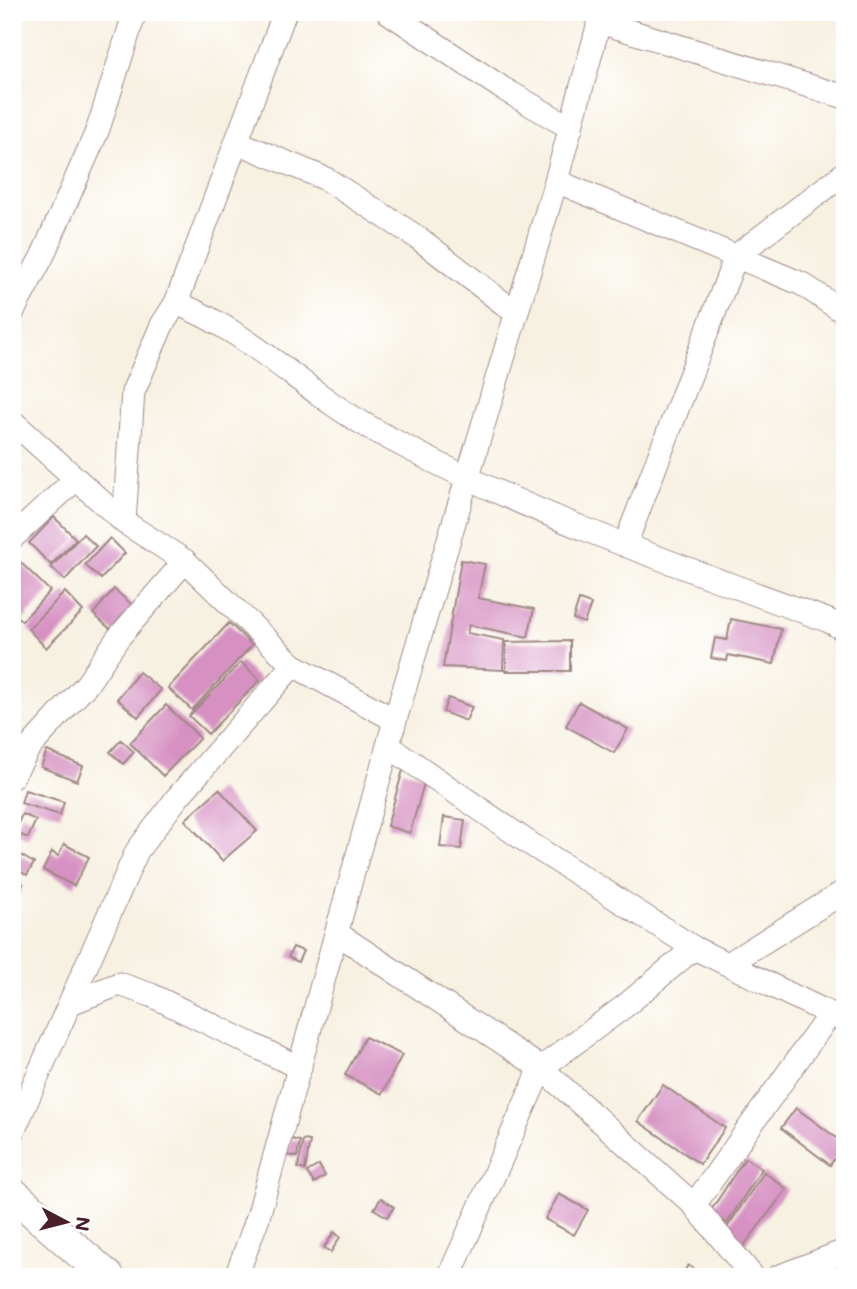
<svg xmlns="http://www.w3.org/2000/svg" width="857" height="1289" font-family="Mali,sans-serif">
<rect width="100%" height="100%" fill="#fff"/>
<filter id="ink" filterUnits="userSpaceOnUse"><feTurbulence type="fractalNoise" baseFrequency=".0143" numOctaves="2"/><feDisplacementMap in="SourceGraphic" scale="14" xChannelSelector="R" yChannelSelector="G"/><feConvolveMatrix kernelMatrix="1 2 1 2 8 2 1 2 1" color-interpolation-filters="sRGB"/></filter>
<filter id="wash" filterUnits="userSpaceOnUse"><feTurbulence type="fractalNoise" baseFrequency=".00686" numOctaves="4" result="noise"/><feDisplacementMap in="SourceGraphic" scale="28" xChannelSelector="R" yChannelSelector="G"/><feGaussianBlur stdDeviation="1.57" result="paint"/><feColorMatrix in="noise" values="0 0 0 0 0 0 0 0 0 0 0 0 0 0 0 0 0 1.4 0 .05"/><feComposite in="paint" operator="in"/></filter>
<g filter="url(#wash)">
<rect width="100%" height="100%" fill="#f7f1e2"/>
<g id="blocks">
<!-- building -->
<g fill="#d690c2">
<path d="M54,517L76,539L51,565L29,543Z"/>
<path d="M83,534L96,546L65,580L51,567Z"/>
<path d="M110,538L125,553L101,579L85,565Z"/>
<path d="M12,554L50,591L22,621L12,612Z"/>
<path d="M461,560L485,564L478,598L534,609L528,637L469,625L467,633L504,640L503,670L443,667Z"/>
<path d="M114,589L136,608L115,633L93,614Z"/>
<path d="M65,592L83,611L46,648L28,629Z"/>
<path d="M579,600L591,604L584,623L573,619Z"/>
<path d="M731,619L781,629L774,664L728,655L727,661L711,658L715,638L727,640Z"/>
<path d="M229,623L252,645L192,710L168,688Z"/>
<path d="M570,641V671H506V642Z"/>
<path d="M241,662L260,680L208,734L189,716Z"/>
<path d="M139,672L161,690L138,717L117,699Z"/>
<path d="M448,698L472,707L466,721L443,712Z"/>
<path d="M579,702L628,729L614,753L566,726Z"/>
<path d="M166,705L200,738L163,776L130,743Z"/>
<path d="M121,740L134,752L123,764L110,752Z"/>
<path d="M47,751L83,766L77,781L41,767Z"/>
<path d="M403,770L426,776L410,833L387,826Z"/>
<path d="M219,789L257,831L222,861L185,820Z"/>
<path d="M25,790L64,802L60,815L21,803Z"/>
<path d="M22,814L36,820L28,838L14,832Z"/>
<path d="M444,817L465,820L461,849L440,847Z"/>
<path d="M64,844L89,857L74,886L43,870L52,852L58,856Z"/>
<path d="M15,852L34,863L27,875L12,868Z"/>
<path d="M12,880L23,884L12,910Z"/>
<path d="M293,947L303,951L298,962L288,957Z"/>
<path d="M365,1037L402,1055L382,1094L345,1075Z"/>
<path d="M663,1085L725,1128L700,1164L638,1121Z"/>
<path d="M796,1108L845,1144L830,1165L781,1128Z"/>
<path d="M291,1139L300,1141L297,1157L286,1155Z"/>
<path d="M303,1140L310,1141L305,1170L298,1168Z"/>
<path d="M745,1158L762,1169L727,1223L710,1212Z"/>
<path d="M319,1165L325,1176L314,1183L307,1172Z"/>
<path d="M764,1172L787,1189L742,1248L726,1229Z"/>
<path d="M559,1194L588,1210L574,1235L545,1219Z"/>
<path d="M381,1198L394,1207L387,1217L374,1209Z"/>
<path d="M334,1232L340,1237L331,1252L324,1248Z"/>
<path d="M688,1265L706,1277H681Z"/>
</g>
</g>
</g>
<g filter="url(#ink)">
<use href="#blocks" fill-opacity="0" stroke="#a08886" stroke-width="2"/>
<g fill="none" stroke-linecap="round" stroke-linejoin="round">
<defs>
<g id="street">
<path d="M388,12L502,88L571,128"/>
<path d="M600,22L845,97"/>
<path d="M237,142L326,179L417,237L516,313"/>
<path d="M556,181L802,284L845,313"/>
<path d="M176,303C235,326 280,367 331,403C353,419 379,433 404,446C539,518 686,568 829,621L845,630"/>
<path d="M12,313L42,257L98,129L135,12"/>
<path d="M12,421L124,522L185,561L293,665L395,720"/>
<path d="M124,522L133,392L162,325L176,303L285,12"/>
<path d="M12,538L76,479"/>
<path d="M625,545L736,256L845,173"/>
<path d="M390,747L529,843L694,948L845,1021"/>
<path d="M12,777L29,748L87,684L118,638L185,561"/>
<path d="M338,934L541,1068L694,1205L753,1277"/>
<path d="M728,964L845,891"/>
<path d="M73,1002L119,984L151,995L300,1068"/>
<path d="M12,1134L137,851L177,798L293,665"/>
<path d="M694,1205L830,1014"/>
<path d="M236,1277L258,1217L395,720L556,181L602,12"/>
<path d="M449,1277L541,1068L625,1006L694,948"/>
<path d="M778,1277L845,1251"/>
</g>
<path id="secondary" d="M12,1193L108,1277"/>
</defs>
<!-- street casing -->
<use href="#street" stroke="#a08886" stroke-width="25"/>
<!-- secondary casing -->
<use href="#secondary" stroke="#a08886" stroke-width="34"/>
<!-- street -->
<use href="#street" stroke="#fff" stroke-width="23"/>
<!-- secondary -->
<use href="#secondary" stroke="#fff" stroke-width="32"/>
</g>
</g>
<!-- margin -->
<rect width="857" height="1289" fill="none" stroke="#fff" stroke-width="42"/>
<!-- north arrow -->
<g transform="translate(66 1222) rotate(97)" stroke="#ffffff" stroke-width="5" paint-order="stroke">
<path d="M0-5L12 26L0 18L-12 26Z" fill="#4a1f2b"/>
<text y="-10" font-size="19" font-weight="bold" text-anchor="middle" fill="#4a1f2b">N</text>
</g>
</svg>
